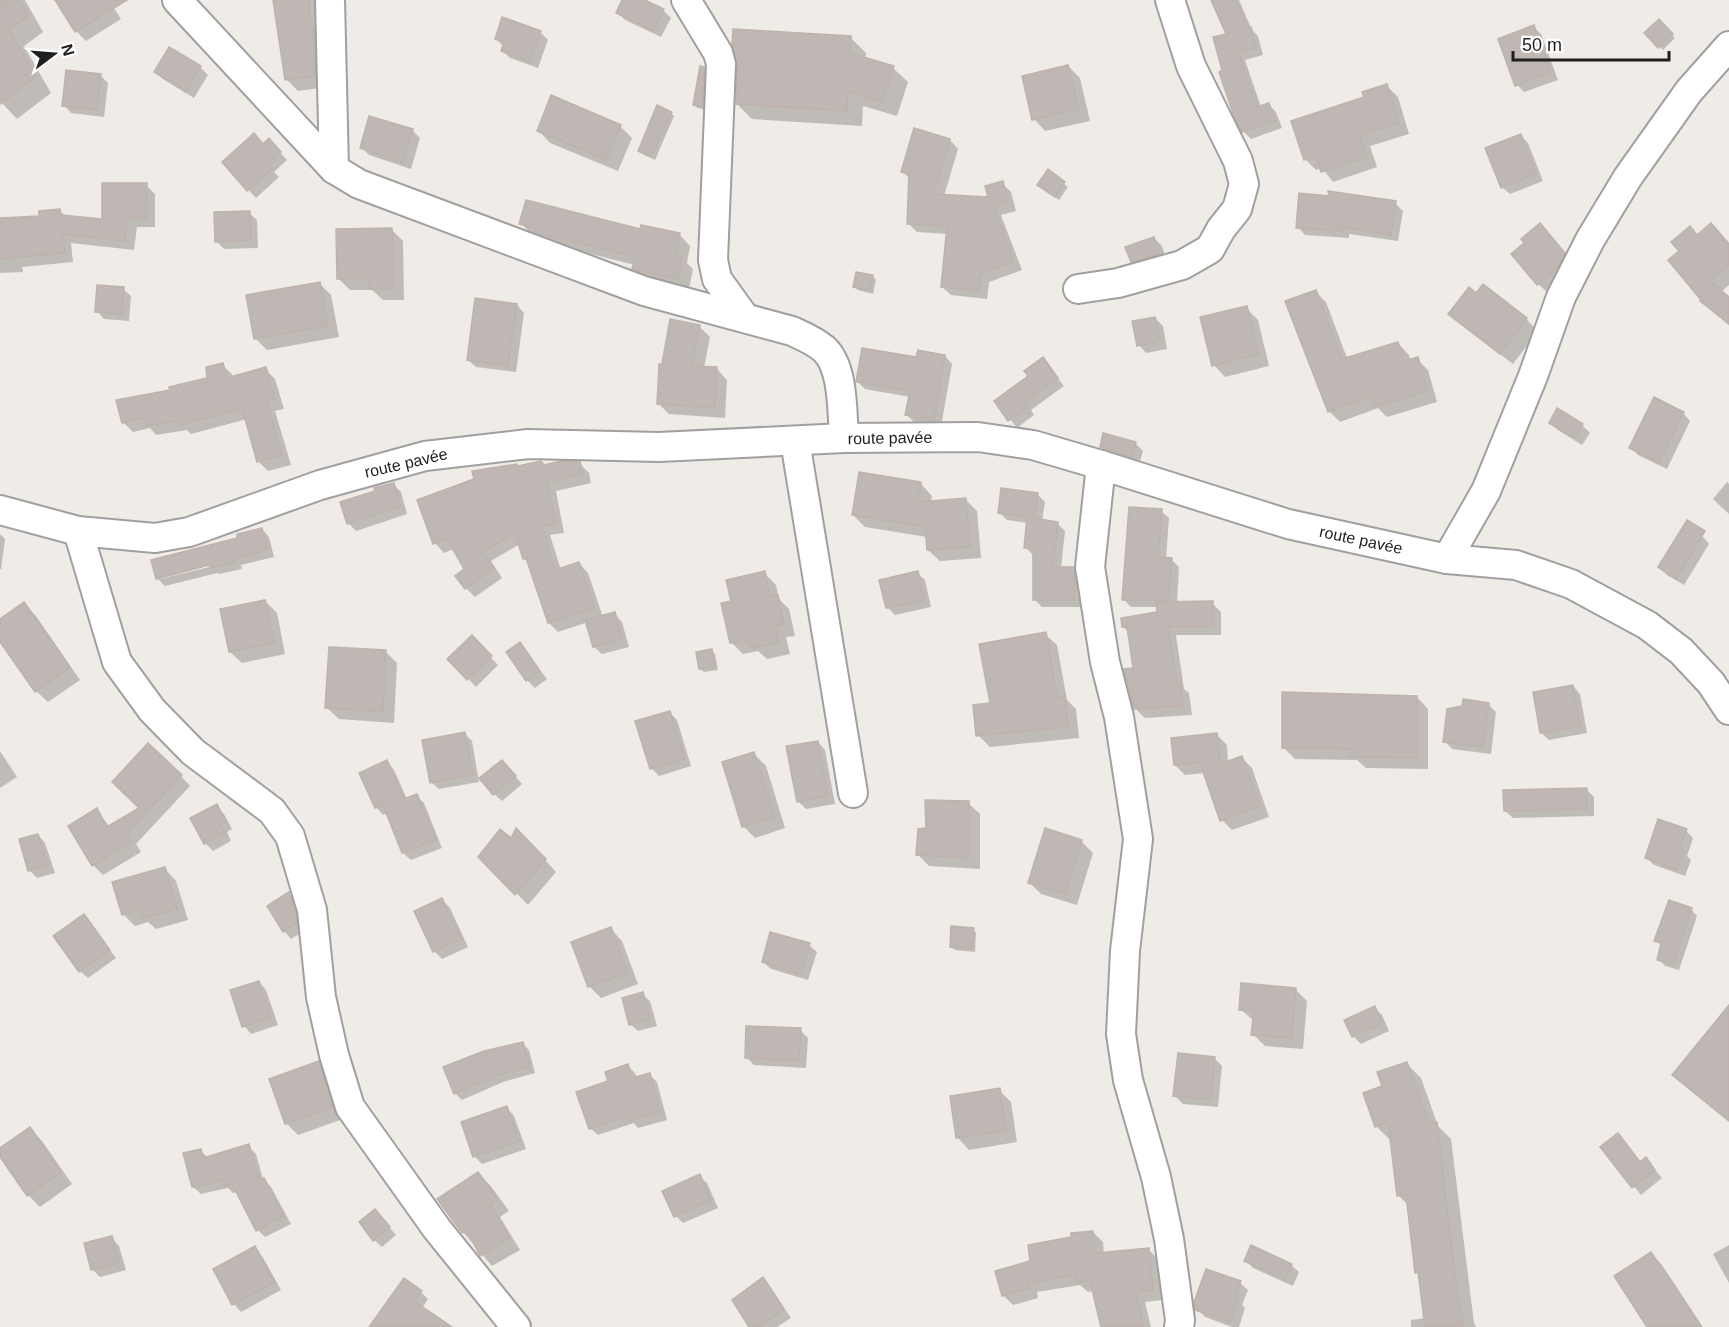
<svg xmlns="http://www.w3.org/2000/svg" width="1729" height="1327" font-family="Helvetica,sans-serif">
<rect width="100%" height="100%" fill="#efebe7"/>
<!-- shadow -->
<g fill="#0003" fill-rule="evenodd">
<path d="M0,0H25L43,32L24,46L51,93L17,119L0,101Z"/>
<path d="M57,0H109L121,19L86,41L76,31Z"/>
<path d="M273,0H319L326,87L298,91L287,80Z"/>
<path d="M623,0H642L663,10L671,18L661,37L625,20L618,12Z"/>
<path d="M1213,0H1239L1252,30L1258,36L1263,55L1245,60L1261,107L1269,105L1276,112L1282,128L1251,139L1243,131L1228,35Z"/>
<path d="M1659,21L1675,38L1663,50L1646,33Z"/>
<path d="M1533,27L1541,34L1558,80L1524,92L1517,85Z"/>
<path d="M540,32L548,40L538,68L510,58L503,51L504,47L496,39Z"/>
<path d="M851,38L866,53L865,59L893,68L908,82L897,116L863,106L862,126L752,119L737,104Z"/>
<path d="M1068,66L1080,78L1090,121L1045,131L1034,119Z"/>
<path d="M200,67L208,75L194,98L163,79L156,72Z"/>
<path d="M704,68L707,72L706,110L698,108L695,105Z"/>
<path d="M100,75L108,83L104,117L71,113L64,105Z"/>
<path d="M1387,86L1398,97L1409,134L1370,146L1377,167L1333,182L1322,168L1316,170L1305,159L1366,98Z"/>
<path d="M671,113L674,116L655,160L643,154L639,151Z"/>
<path d="M620,126L632,138L618,171L550,143L539,131Z"/>
<path d="M412,130L420,138L411,169L369,155L361,147Z"/>
<path d="M1521,136L1528,143L1543,181L1510,194L1502,187Z"/>
<path d="M950,140L958,149L944,196L990,199L1002,183L1011,192L1016,211L1001,215L1022,270L989,282L987,299L951,295L942,287L948,234L917,232L908,223L911,180L902,171Z"/>
<path d="M263,145L276,148L287,160L274,172L279,177L256,198L224,163Z"/>
<path d="M1048,171L1068,187L1059,200L1042,188Z"/>
<path d="M146,185L155,194V227H137L134,250L71,243L73,262L22,267L23,272L0,273V219L41,218L60,211L66,217L103,221Z"/>
<path d="M1395,203L1403,211L1398,241L1349,234V238L1305,235L1298,227Z"/>
<path d="M249,213L257,220L258,248L224,249L216,241Z"/>
<path d="M521,223L679,234L690,246L687,263L693,269L689,289L645,280L634,269L635,265L547,243L532,235Z"/>
<path d="M1711,225L1729,244V285L1721,292L1729,299V325L1702,301L1681,252Z"/>
<path d="M392,230L403,241L404,300H383L372,290H350L338,278Z"/>
<path d="M1547,232L1572,262L1565,275L1546,291L1538,284L1526,243Z"/>
<path d="M1154,238L1162,246L1167,261L1140,269L1132,262Z"/>
<path d="M873,276L876,280L873,294L858,290L854,287Z"/>
<path d="M320,284L331,295L339,337L267,350L255,338Z"/>
<path d="M123,289L131,296L129,321L104,319L97,311Z"/>
<path d="M1315,291L1326,302L1347,358L1398,343L1409,355L1411,361L1417,359L1428,370L1437,402L1387,417L1378,408L1340,422L1329,411Z"/>
<path d="M1476,295L1526,319L1538,331L1513,364L1462,325L1450,314Z"/>
<path d="M517,305L524,313L516,372L476,367L468,360Z"/>
<path d="M1246,308L1258,320L1269,366L1225,377L1214,365Z"/>
<path d="M1155,318L1163,326L1167,349L1146,353L1139,345Z"/>
<path d="M699,326L710,337L704,368L717,369L727,380L725,418L669,414L658,403Z"/>
<path d="M945,356L952,364L941,427L915,423L907,415L910,397L865,389L858,382L918,359Z"/>
<path d="M1043,359L1064,386L1031,410L1034,415L1017,428L996,401L1030,377Z"/>
<path d="M222,365L232,374L233,378L265,369L275,379L284,409L275,411L291,465L268,471L258,461L247,419L191,434L187,430L156,435L150,428L133,432L123,422L172,392L209,379Z"/>
<path d="M1683,413L1690,421L1667,469L1638,455L1631,447Z"/>
<path d="M1551,422L1582,425L1590,433L1582,445L1558,430Z"/>
<path d="M1135,443L1143,451L1139,464L1109,455L1101,447Z"/>
<path d="M579,463L589,473L591,483L556,491L564,533L550,535L561,570L579,563L588,573L603,617L615,614L622,622L629,647L602,654L594,647L588,622L558,632L549,623L530,564L524,559L520,544L491,561L502,578L475,597L466,588V570L454,549L444,553L435,543L419,501L519,467Z"/>
<path d="M1727,482L1729,484V514L1713,499Z"/>
<path d="M393,484L401,492L407,514L356,531L348,523Z"/>
<path d="M921,484L932,496L931,502L965,499L977,511L981,558L940,561L928,550L927,537L865,527L853,515Z"/>
<path d="M1037,494L1045,502L1042,521L1057,523L1065,531L1061,568H1073L1081,576L1082,607H1042L1035,600L1033,555L1025,547L1028,523L1007,520L1000,513Z"/>
<path d="M1161,511L1169,518L1166,559L1172,560L1179,567L1177,603H1212L1221,612V635H1176L1184,689L1189,693L1192,715L1145,718L1135,708V670L1130,633L1123,627L1159,613L1158,607H1131L1123,599Z"/>
<path d="M1689,520L1709,544L1684,585L1667,575L1659,567Z"/>
<path d="M262,529L269,537L274,557L241,565L242,569L219,574L217,573L165,586L157,578L153,561L239,539L238,535ZM216,562L217,565L160,579V576Z"/>
<path d="M0,534L5,539L1,569H0Z"/>
<path d="M764,573L776,585L779,599L789,609L795,636L786,637L790,654L767,659L758,651L743,654L731,642L733,602Z"/>
<path d="M917,573L925,580L931,607L895,615L887,607Z"/>
<path d="M265,601L277,613L285,654L242,663L230,652Z"/>
<path d="M24,604L36,616L80,680L48,702L36,691L0,639V621Z"/>
<path d="M1045,634L1057,645L1067,700L1076,709L1079,738L990,747L978,735L992,705Z"/>
<path d="M472,638L498,665L476,687L450,659Z"/>
<path d="M520,644L547,679L535,688L527,680Z"/>
<path d="M385,651L397,663L394,723L339,719L327,708Z"/>
<path d="M712,651L715,654L718,670L704,672L700,669Z"/>
<path d="M1573,686L1580,694L1587,733L1549,740L1541,733Z"/>
<path d="M1417,697L1428,709V769L1366,768L1357,760L1295,759L1283,747Z"/>
<path d="M1489,705L1496,712L1491,754L1452,749L1445,741L1463,707Z"/>
<path d="M669,712L677,720L691,766L659,776L651,768Z"/>
<path d="M464,733L472,741L479,782L439,789L431,782Z"/>
<path d="M1217,735L1227,745L1228,763L1242,758L1252,768L1269,817L1232,830L1222,820L1205,773L1185,775L1175,765Z"/>
<path d="M818,742L825,750L835,804L806,809L798,801Z"/>
<path d="M0,751L17,777L0,788Z"/>
<path d="M754,754L766,766L785,828L755,838L743,826Z"/>
<path d="M387,762L394,770L407,799L416,795L424,803L442,848L411,860L403,853L388,813L383,815L376,807Z"/>
<path d="M509,769L522,784L502,801L494,794Z"/>
<path d="M181,776L190,786L136,844L141,852L103,875L93,865L96,810L110,827L141,808Z"/>
<path d="M1586,789L1594,797V816L1513,818L1505,811Z"/>
<path d="M968,803L980,814V869L929,866L917,854L928,829Z"/>
<path d="M217,806L224,814L232,829L227,832L231,841L213,851L205,843Z"/>
<path d="M1686,831L1693,838L1687,856L1691,860L1685,876L1654,865L1646,857Z"/>
<path d="M38,835L45,843L55,873L37,878L30,871L20,840Z"/>
<path d="M512,840L528,841L556,872L528,905L480,857Z"/>
<path d="M1081,841L1093,853L1077,905L1041,894L1029,882Z"/>
<path d="M165,869L176,881L188,920L156,929L148,922L135,926L123,914Z"/>
<path d="M289,894L297,901L304,931L291,939L284,931Z"/>
<path d="M442,900L450,908L468,947L442,959L435,952L416,912Z"/>
<path d="M1691,909L1697,916L1679,970L1665,966L1659,959L1662,946L1656,940Z"/>
<path d="M84,916L116,958L88,978L80,971Z"/>
<path d="M611,929L622,941L638,984L601,998L589,986Z"/>
<path d="M973,929L976,933L975,952L955,950L951,947Z"/>
<path d="M809,945L817,952L808,980L771,969L763,962Z"/>
<path d="M259,982L266,990L278,1025L251,1034L244,1026Z"/>
<path d="M1295,989L1307,1001L1303,1049L1265,1046L1253,1034L1254,1021L1240,1009Z"/>
<path d="M642,994L650,1001L657,1026L638,1031L630,1024Z"/>
<path d="M1729,1007V1121L1674,1075Z"/>
<path d="M1374,1008L1382,1015L1389,1031L1361,1044L1353,1036Z"/>
<path d="M800,1030L808,1038L806,1068L754,1065L746,1057Z"/>
<path d="M523,1044L529,1050L535,1073L503,1082L462,1100L455,1093Z"/>
<path d="M1215,1059L1222,1066L1218,1107L1183,1104L1175,1096Z"/>
<path d="M318,1063L330,1075L343,1119L298,1135L286,1123Z"/>
<path d="M1406,1063L1421,1078L1438,1126L1451,1139L1474,1323L1476,1327H1411V1320L1425,1318L1420,1276L1417,1272L1408,1205L1398,1195L1392,1142L1376,1126L1384,1087Z"/>
<path d="M628,1066L635,1073L637,1078L650,1075L657,1082L667,1120L638,1128L634,1123L598,1135L590,1128L610,1082Z"/>
<path d="M999,1090L1011,1102L1017,1142L969,1150L958,1138Z"/>
<path d="M507,1108L514,1116L526,1149L482,1164L474,1156Z"/>
<path d="M30,1129L42,1141L72,1184L40,1207L28,1195L0,1154V1150Z"/>
<path d="M1618,1135L1641,1163L1646,1159L1662,1178L1641,1195L1602,1147Z"/>
<path d="M248,1146L256,1154L263,1179L271,1187L291,1224L265,1237L258,1230L238,1192L233,1193L228,1188L201,1194L193,1187L185,1154L200,1150L208,1158Z"/>
<path d="M478,1174L490,1185L509,1211L500,1217L520,1250L492,1266L463,1232Z"/>
<path d="M699,1176L707,1183L718,1208L683,1223L676,1216Z"/>
<path d="M375,1211L396,1235L382,1247L374,1240Z"/>
<path d="M1093,1232L1103,1242L1104,1254L1148,1249L1158,1259L1162,1300L1145,1302L1151,1327H1104L1094,1291L1088,1292L1080,1285L1037,1292L1038,1298L1013,1305L1003,1295L1032,1262L1073,1239Z"/>
<path d="M112,1238L119,1246L126,1270L100,1277L92,1269Z"/>
<path d="M1729,1245V1283L1713,1254Z"/>
<path d="M254,1248L262,1256L281,1290L241,1312L234,1304L215,1270Z"/>
<path d="M1651,1254L1662,1265L1703,1327H1649Z"/>
<path d="M1246,1261L1291,1265L1299,1272L1293,1286L1253,1268Z"/>
<path d="M763,1279L770,1287L791,1318L777,1327H750Z"/>
<path d="M1240,1283L1248,1290L1242,1305L1245,1308L1239,1327H1232L1205,1317L1197,1309Z"/>
<path d="M421,1292L428,1299L422,1308L449,1327H370L374,1320Z"/>
</g>
<!-- building -->
<g fill="#bfb7b4" stroke="#bfb2ab" stroke-width="1.5">
<path d="M0,0H19L29,16L9,29L36,77L0,104Z"/>
<path d="M55,0H127L75,32Z"/>
<path d="M273,0H309L311,28L314,27L315,76L285,80Z"/>
<path d="M622,0H645L664,9L654,31L616,13Z"/>
<path d="M1211,0H1236L1248,28L1251,27L1256,48L1239,53L1257,107L1269,103L1275,121L1242,132L1234,116L1219,72L1222,70L1213,37L1226,34Z"/>
<path d="M502,17L541,31L530,62L501,51L504,42L495,39Z"/>
<path d="M1659,19L1673,34L1658,48L1644,33Z"/>
<path d="M1534,25L1551,72L1515,86L1498,39Z"/>
<path d="M733,29L851,36L850,53L894,66L882,102L848,92L847,111L736,104L737,65L732,45Z"/>
<path d="M169,47L201,66L186,92L154,72Z"/>
<path d="M1068,65L1079,109L1032,120L1022,76Z"/>
<path d="M700,66L704,67L703,108L693,105Z"/>
<path d="M66,70L101,74L97,110L62,106Z"/>
<path d="M1387,84L1399,123L1360,135L1367,157L1321,172L1316,156L1304,160L1291,121L1364,97L1362,92Z"/>
<path d="M551,95L621,125L606,160L537,131Z"/>
<path d="M657,105L672,112L651,157L638,151Z"/>
<path d="M369,116L413,129L403,163L360,148Z"/>
<path d="M914,128L950,139L934,194L988,197L985,186L1003,181L1008,202L994,206L1014,261L981,274L979,291L941,287L947,226L907,224L909,174L901,172Z"/>
<path d="M254,133L263,144L269,138L281,152L268,163L273,168L247,191L222,162Z"/>
<path d="M1521,134L1536,174L1501,188L1485,148Z"/>
<path d="M1048,169L1065,182L1055,197L1037,185Z"/>
<path d="M102,183H147L146,218H128L125,241L63,234L65,253L0,259V218L39,216V211L60,209L61,215L102,219Z"/>
<path d="M1328,191L1396,201L1391,235L1342,227V231L1296,228L1299,193L1329,196Z"/>
<path d="M526,200L640,229L641,225L680,233L676,255L682,256L678,279L632,269L635,257L534,232L535,228L519,224Z"/>
<path d="M250,211L251,240L215,242L214,212Z"/>
<path d="M1540,223L1565,253L1557,268L1537,285L1511,254L1524,243L1521,239Z"/>
<path d="M1711,223L1729,244V265L1710,281L1729,297V324L1700,301L1701,300L1668,260L1679,251L1671,242L1690,226L1697,235Z"/>
<path d="M392,228L393,289H369V279H337L336,229Z"/>
<path d="M1154,237L1160,254L1131,262L1125,247Z"/>
<path d="M856,272L873,275L870,291L853,287Z"/>
<path d="M320,282L328,326L254,339L246,295Z"/>
<path d="M1483,284L1527,318L1500,354L1448,314L1469,287L1476,293Z"/>
<path d="M97,285L124,287L122,314L95,312Z"/>
<path d="M1316,290L1342,359L1398,342L1404,361L1418,357L1427,391L1374,407L1371,396L1328,412L1285,301Z"/>
<path d="M475,298L517,304L508,366L467,360Z"/>
<path d="M1247,306L1258,354L1212,366L1200,317Z"/>
<path d="M1155,317L1160,341L1137,346L1132,321Z"/>
<path d="M670,319L700,325L692,366L717,367L715,408L657,404L659,364H662Z"/>
<path d="M862,348L916,357L918,350L945,355L934,421L905,415L910,391L856,382Z"/>
<path d="M1043,357L1058,378L1024,402L1028,407L1008,421L994,401L1028,376L1024,371Z"/>
<path d="M223,363L227,378L266,367L275,399L267,402L282,455L257,462L242,408L180,425L178,421L145,426L144,418L122,423L116,400L170,390L169,387L207,378L206,367Z"/>
<path d="M1654,397L1684,412L1659,463L1629,448Z"/>
<path d="M1557,408L1583,424L1574,438L1549,423Z"/>
<path d="M1103,433L1136,442L1132,457L1100,447Z"/>
<path d="M541,461L544,465L561,461L580,462L583,474L547,482L556,524L542,526L555,570L579,562L595,608L548,623L526,558L523,559L515,533L483,552L494,568L465,589L455,576L464,569L447,539L433,544L417,500L474,479L472,471L517,464L518,466Z"/>
<path d="M859,472L921,482L918,502L966,498L970,547L927,550L925,527L852,515Z"/>
<path d="M394,483L401,506L347,524L340,502L375,491L374,488Z"/>
<path d="M1001,488L1038,493L1034,518L1058,522L1053,567H1074L1075,600H1033V548H1024L1027,517L998,513Z"/>
<path d="M1129,507L1162,509L1158,557L1172,558L1169,600H1122Z"/>
<path d="M1687,520L1705,531L1676,579L1658,567Z"/>
<path d="M262,528L267,550L234,558L235,562L210,568L209,565L156,579L151,560L237,538V534Z"/>
<path d="M765,571L770,597L778,595L784,624L775,626L779,643L753,648L745,640L730,643L721,603L731,601L726,580Z"/>
<path d="M918,571L924,600L886,608L879,580Z"/>
<path d="M265,600L274,643L229,652L220,609Z"/>
<path d="M1213,601V626L1168,627L1177,683H1181L1183,706L1134,709L1124,669L1133,668L1127,627H1122L1121,618L1157,612L1156,602Z"/>
<path d="M24,602L70,667L35,692L0,642V619Z"/>
<path d="M615,612L622,639L593,647L585,620Z"/>
<path d="M1046,632L1057,697L1065,696L1068,727L976,736L973,705L990,703L979,644Z"/>
<path d="M472,635L492,656L467,680L447,659Z"/>
<path d="M520,642L540,671L526,681L506,652Z"/>
<path d="M329,647L386,650L383,712L325,708Z"/>
<path d="M712,649L715,667L699,669L696,652Z"/>
<path d="M1573,685L1580,726L1540,733L1533,692Z"/>
<path d="M1282,692L1417,696V758L1352,757V749L1282,748Z"/>
<path d="M1463,699L1489,703L1483,747L1443,742L1447,709L1462,706Z"/>
<path d="M670,711L685,759L650,769L635,721Z"/>
<path d="M465,732L473,775L430,783L422,740Z"/>
<path d="M1217,733L1220,764L1242,756L1260,806L1220,821L1200,763L1174,765L1171,738Z"/>
<path d="M818,741L828,796L797,802L786,746Z"/>
<path d="M148,743L182,775L127,833L132,842L92,866L68,826L97,808L107,827L139,808L112,782Z"/>
<path d="M754,752L775,817L742,827L722,762Z"/>
<path d="M387,760L404,799L417,794L436,840L402,853L383,805L375,808L359,773Z"/>
<path d="M502,760L516,776L493,795L479,778Z"/>
<path d="M1587,788V809L1504,811L1503,790Z"/>
<path d="M925,800L969,801V858L916,855L918,829L926,828Z"/>
<path d="M217,804L226,822L220,824L225,833L204,844L190,818Z"/>
<path d="M1658,819L1687,829L1680,847L1684,851L1677,870L1645,858Z"/>
<path d="M516,828L546,859L515,895L478,857L500,829L511,838Z"/>
<path d="M1045,828L1082,840L1065,894L1028,883Z"/>
<path d="M38,834L48,865L28,871L19,839Z"/>
<path d="M165,867L177,909L143,918L140,909L122,915L112,882Z"/>
<path d="M289,892L297,923L283,932L267,906Z"/>
<path d="M442,898L462,939L433,952L414,911Z"/>
<path d="M1669,900L1692,908L1673,964L1657,960L1661,943L1654,941Z"/>
<path d="M84,914L110,950L79,972L53,936Z"/>
<path d="M951,926L974,928L972,949L950,947Z"/>
<path d="M611,927L628,973L588,987L571,942Z"/>
<path d="M770,932L810,943L801,974L762,962Z"/>
<path d="M259,981L271,1018L242,1027L230,990Z"/>
<path d="M1241,983L1296,988L1292,1038L1251,1035L1254,1011L1239,1010Z"/>
<path d="M643,992L650,1019L629,1025L622,998Z"/>
<path d="M1729,1005V1121L1672,1075Z"/>
<path d="M1375,1006L1382,1023L1352,1037L1344,1020Z"/>
<path d="M746,1026L801,1028L799,1061L745,1058Z"/>
<path d="M523,1042L530,1066L496,1076L454,1094L443,1067L484,1051Z"/>
<path d="M1178,1053L1215,1057L1211,1100L1173,1096Z"/>
<path d="M319,1061L333,1107L285,1124L269,1079Z"/>
<path d="M1407,1062L1429,1123L1437,1122L1459,1309L1461,1308L1464,1327H1425L1418,1272L1415,1273L1406,1195L1397,1196L1388,1122L1375,1127L1363,1093L1382,1086L1377,1072Z"/>
<path d="M628,1064L632,1078L650,1073L660,1112L629,1121L627,1116L589,1129L576,1092L608,1081L605,1072Z"/>
<path d="M1000,1088L1006,1131L956,1138L950,1096Z"/>
<path d="M507,1106L519,1141L473,1157L461,1122Z"/>
<path d="M30,1127L61,1172L27,1196L0,1157V1148Z"/>
<path d="M1618,1133L1640,1162L1646,1157L1655,1170L1632,1188L1600,1147Z"/>
<path d="M249,1144L259,1180L264,1178L284,1216L256,1231L232,1184L224,1186L222,1180L192,1187L183,1153L201,1149L203,1158Z"/>
<path d="M478,1172L498,1199L490,1204L510,1238L480,1256L467,1230L462,1233L437,1199Z"/>
<path d="M700,1174L711,1200L674,1217L662,1191Z"/>
<path d="M375,1209L390,1227L373,1241L359,1222Z"/>
<path d="M1093,1231L1096,1253L1149,1248L1153,1290L1136,1292L1144,1327H1101L1090,1281L1076,1283L1075,1275L1028,1283L1030,1288L1002,1296L995,1271L1030,1261L1028,1245L1071,1237V1233Z"/>
<path d="M112,1236L119,1263L91,1270L84,1243Z"/>
<path d="M1251,1245L1292,1264L1285,1279L1244,1261Z"/>
<path d="M255,1246L275,1282L232,1305L213,1269Z"/>
<path d="M1651,1252L1701,1327H1647L1614,1276Z"/>
<path d="M1206,1269L1241,1281L1235,1298L1238,1299L1230,1322L1195,1310L1194,1302Z"/>
<path d="M763,1277L784,1309L759,1327H749L732,1300Z"/>
<path d="M404,1278L422,1291L414,1301L452,1327H369Z"/>
</g>
<g fill="none" stroke-linecap="round" stroke-linejoin="round">
<defs>
<g id="minor">
<path d="M177,0L334,169L359,184L644,291L792,331C803,336 815,341 824,349C844,367 842,413 844,438"/>
<path d="M330,0L334,169"/>
<path d="M686,0L718,53L721,64L713,260L717,279L745,318"/>
<path d="M1078,289L1118,283L1182,265L1210,249L1221,229L1237,209L1244,184L1238,161L1191,66L1170,0"/>
<path d="M795,441L853,793"/>
<path d="M1101,465L1090,567L1105,662L1119,717L1138,839L1125,951L1121,1034L1128,1080L1156,1177L1169,1239L1180,1320L1179,1327"/>
<path d="M0,510L78,531L155,538L189,532L320,485L425,456L528,444L659,447L844,438L978,437L1033,445L1101,465L1288,524L1447,559L1516,565L1571,584L1647,625L1681,651L1711,683L1729,710"/>
<path d="M78,531L117,662L152,710L193,752L272,811L290,836L312,910L321,997L334,1055L350,1107L437,1229L516,1327"/>
<path d="M1447,559L1486,491L1533,376L1561,297L1590,240L1628,177L1689,91L1729,46"/>
</g>
</defs>
<!-- minor casing -->
<use href="#minor" stroke="#a0a0a0" stroke-width="32"/>
<!-- minor -->
<use href="#minor" stroke="#fff" stroke-width="28"/>
</g>
<g text-anchor="middle" dominant-baseline="central" stroke-width="6" stroke-linejoin="round" paint-order="stroke">
<!-- street labels -->
<g font-size="16" fill="#1f1f1f" stroke="#fff">
<text transform="translate(890 438) rotate(-1)">route pavée</text>
<text transform="translate(406 463) rotate(-13)">route pavée</text>
<text transform="translate(1361 540) rotate(12)">route pavée</text>
</g>
</g>
<!-- north arrow -->
<g transform="translate(54 54) rotate(74)" stroke="#ffffff" stroke-width="4.5" paint-order="stroke">
<path d="M0-4.5L10 22L0 15L-10 22Z" fill="#1f1f1f"/>
<text y="-9" font-size="16" font-weight="bold" text-anchor="middle" fill="#1f1f1f">N</text>
</g>
<!-- scale -->
<path d="M1513 51v9h156v-9" fill="none" stroke="#1f1f1f" stroke-width="3"/>
<text x="1522" y="51" font-size="18" fill="#1f1f1f" stroke="#ffffff" stroke-width="4.5" paint-order="stroke">50 m</text>
</svg>
